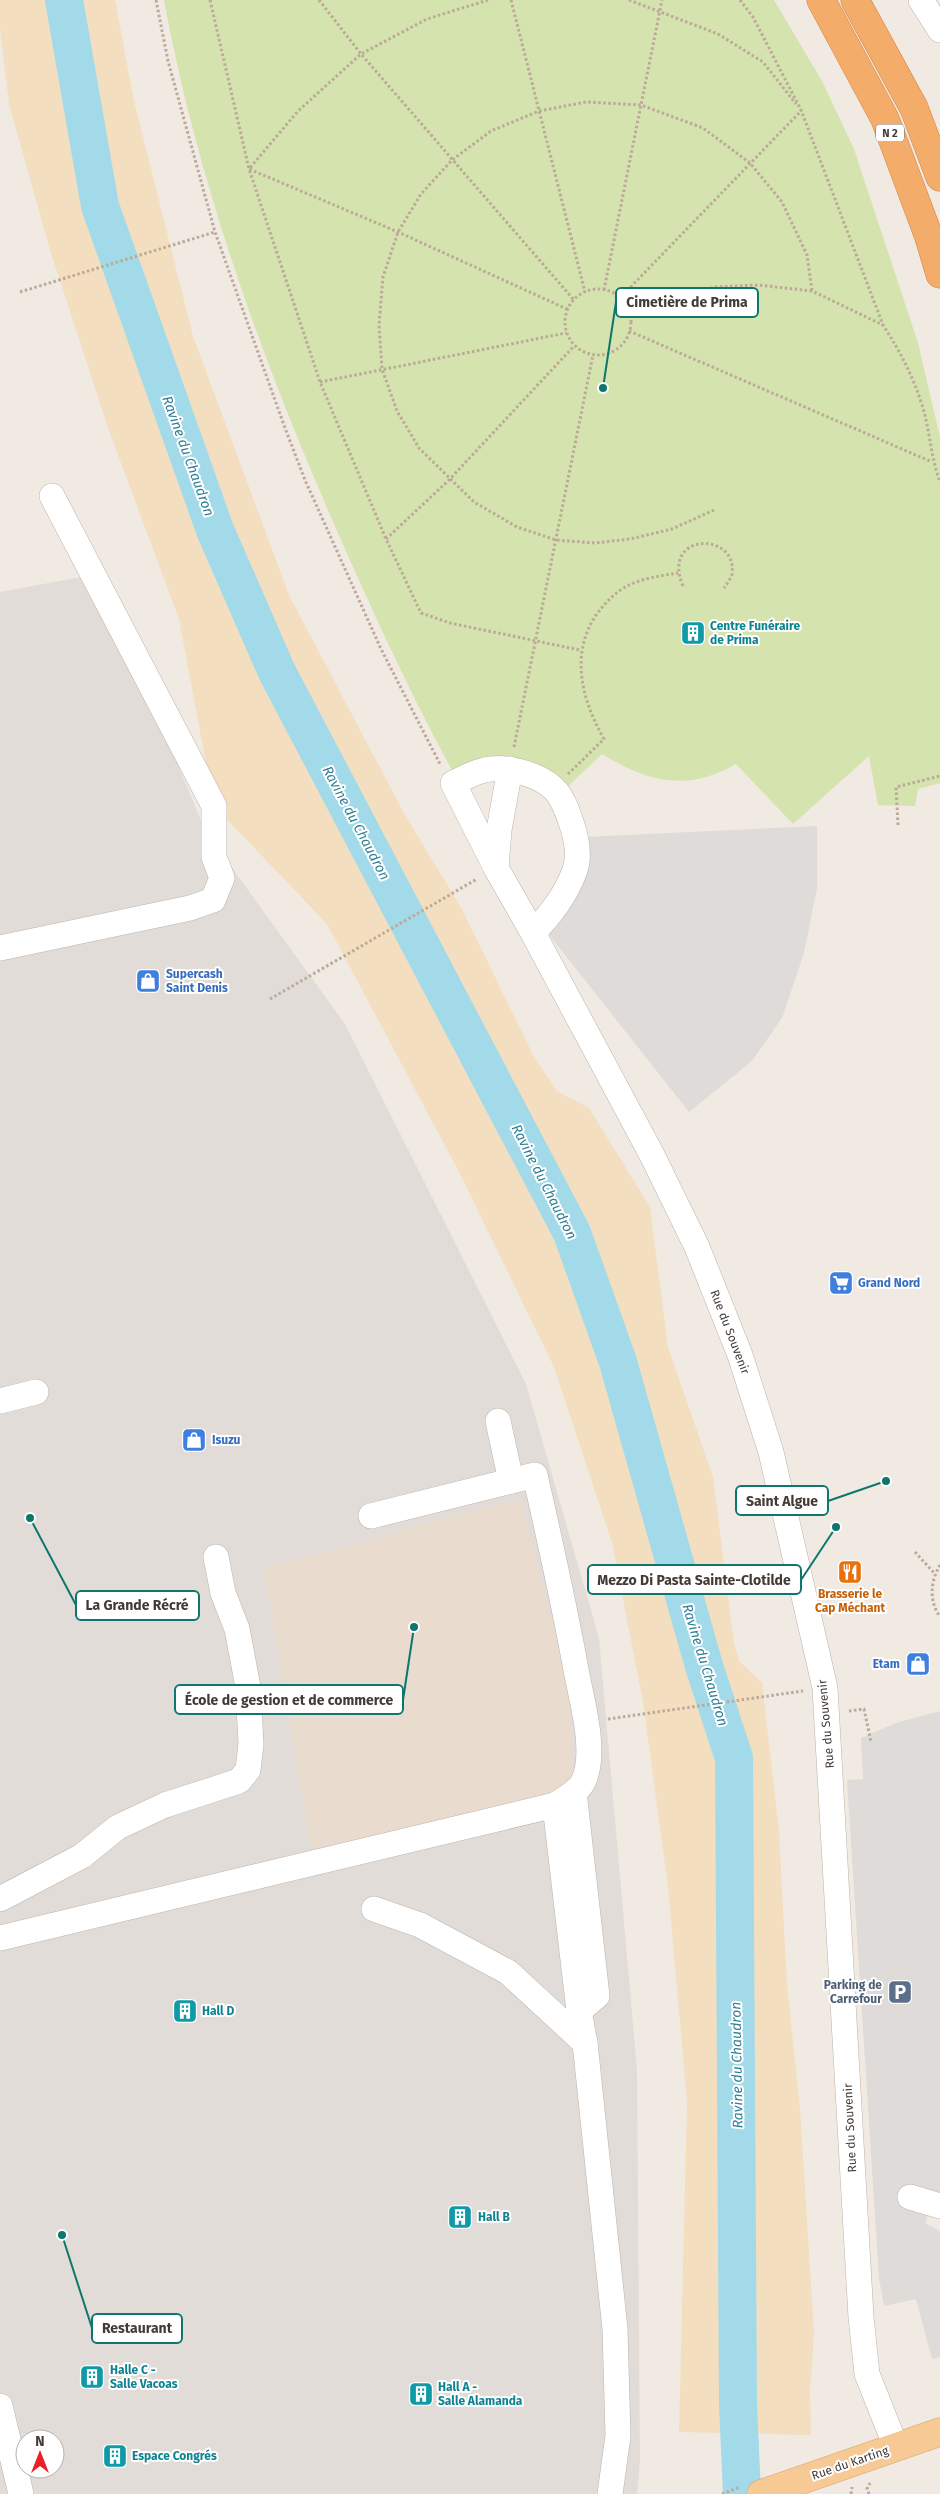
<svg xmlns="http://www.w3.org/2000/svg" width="940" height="2494" font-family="'Fira Sans',sans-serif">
<rect width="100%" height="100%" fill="#f0eae3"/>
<!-- industrial -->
<path fill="#e2dcd8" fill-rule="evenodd" d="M98,574L206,832L345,1024L526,1384L599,1638L637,2070L640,2461L637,2494H0V592ZM25,2439H55V2469H25Z"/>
<!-- education -->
<path fill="#e9dcce" d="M521,1498L568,1685L574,1773L559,1794L311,1849L264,1568Z"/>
<!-- green -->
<path fill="#d5e3ae" d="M164,0H774L822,81L854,149L918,343L940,437V783L918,789L915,806L878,805L869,756L793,824L736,764C688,792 647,782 602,754L564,790L454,774C411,695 374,615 338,533C263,363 198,184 164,0Z"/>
<!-- sand -->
<path fill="#f3dfc0" d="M0,0H115L134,101L193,336L289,595L405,815L462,909L533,1055L557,1091L589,1108L650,1207L668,1347L713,1477L734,1643L739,1661L762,1683L779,1831L787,1985L800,2108L814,2334L810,2391L811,2435L679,2432L687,2102L668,1887L643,1702L612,1543L554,1367L459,1172L327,924L214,806L179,619L109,431L49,247L9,104L0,29Z"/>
<!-- parking -->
<g fill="#dedbd8">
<path d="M817,826V888L804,953L782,1018L752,1061L689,1112L547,932L585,837Z"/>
<path d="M940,1711V2192L936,2193L925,2223L940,2231V2357L932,2359L916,2299L884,2306L879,2278L847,1780L863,1779L861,1738L896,1723Z"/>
</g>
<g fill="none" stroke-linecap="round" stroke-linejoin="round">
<!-- river -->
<path stroke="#a2daea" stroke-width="38" d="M64,0L100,206L215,530L277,672L572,1233L618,1362L704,1666L734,1758L738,2404L742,2494"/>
<defs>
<g id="minor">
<path d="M921,0L940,30"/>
<path d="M496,868L499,830L510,769"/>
<path d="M533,933C551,914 566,895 575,870C580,855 577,840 572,825C568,813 563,797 553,788C538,774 505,765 485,770C474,772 463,779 453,783L496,868L533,933L652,1155L697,1247L740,1355L771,1452L825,1688L861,2317L867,2374L896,2447"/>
<path d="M0,948L190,908L213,900L222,878L214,857V806L52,496"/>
<path d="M0,1401L36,1392"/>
<path d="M498,1421L511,1481"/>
<path d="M574,1792L597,1996L579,2011"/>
<path d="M555,1805L579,2011L585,2043L615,2329L618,2436L610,2494"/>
<path d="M0,1899L82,1856L118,1827L165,1805L239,1781L248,1770L251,1744L248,1687L237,1629L223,1593L216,1557"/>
<path d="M374,1909L420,1925L508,1972L585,2043"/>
<path d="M0,1938L555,1805C565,1798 579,1792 584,1780C596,1752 583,1705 577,1675C565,1608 550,1541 535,1475L371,1516"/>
<path d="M910,2197L940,2206"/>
<path d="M0,2406L21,2494"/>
</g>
<path id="major" d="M761,2494L940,2432"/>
<g id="highway">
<path d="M821,0L885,119L929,237L940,274"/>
<path d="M855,0L914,108L940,177"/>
</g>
</defs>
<!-- minor casing -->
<use href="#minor" stroke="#beb3aa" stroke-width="26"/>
<!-- major casing -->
<use href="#major" stroke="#dba267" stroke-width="29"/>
<!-- highway casing -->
<use href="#highway" stroke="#d27e3c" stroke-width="29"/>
<!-- path -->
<g stroke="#bca999" stroke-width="3" stroke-dasharray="2.5 2.5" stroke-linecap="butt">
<path d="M156,0L168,61L215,232L285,428L305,480L381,649L441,766"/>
<path d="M210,0L249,169L320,382L386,539L421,613L450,623L580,650"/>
<path d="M319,0L361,54L574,300"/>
<path d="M488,0L427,19L361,54L298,111L249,169L398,232L567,309"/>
<path d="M511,0L585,292"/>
<path d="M629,0L718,34L763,62L796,104"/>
<path d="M740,0L753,17L801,110L883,325C901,353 913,376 923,408C930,432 931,458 940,482"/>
<circle cx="598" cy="322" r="33"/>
<path d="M604,290L662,0"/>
<path d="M20,292L215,232"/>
<path d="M620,298L801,111"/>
<path d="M630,316L673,298L715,287L758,285L812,291L883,325"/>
<path d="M629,331L932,462"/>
<path d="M320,382L566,333"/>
<path d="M714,510L672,529L630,539L595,543L556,540L517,527L474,502L419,448L397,411L382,369L379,325L383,277L398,232L421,194L452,160L491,131L539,111L586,102L641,105L703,128L750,163L782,202L807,255L812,291"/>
<path d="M386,539L449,480L574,346"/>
<path d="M683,586C660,532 738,531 732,574C731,578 727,584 724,588"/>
<path d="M514,747L593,355"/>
<path d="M568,774L604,739C575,688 567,632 619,591C635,579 659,576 678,573"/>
<path d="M898,825L896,787L940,776"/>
<path d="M270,999L477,879"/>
<path d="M915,1552L935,1574"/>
<path d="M940,1565C930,1582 929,1601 940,1617"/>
<path d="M849,1711L864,1709L871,1742"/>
<path d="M608,1719L803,1691"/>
<path d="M722,2494L740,2487"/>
<path d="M851,2494L852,2487"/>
<path d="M869,2494L867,2489L870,2483"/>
</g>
<!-- minor -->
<use href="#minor" stroke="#fff" stroke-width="25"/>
<!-- major -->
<use href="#major" stroke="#f7c995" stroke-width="28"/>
<!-- highway -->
<use href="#highway" stroke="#f4ac6b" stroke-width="28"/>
</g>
<!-- icons -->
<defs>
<symbol id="building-square" viewBox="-11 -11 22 22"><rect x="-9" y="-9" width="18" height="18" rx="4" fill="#0f9aa8" stroke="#fff"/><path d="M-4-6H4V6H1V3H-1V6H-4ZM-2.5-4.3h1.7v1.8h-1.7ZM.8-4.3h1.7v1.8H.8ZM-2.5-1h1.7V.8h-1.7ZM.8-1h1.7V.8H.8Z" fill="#fff"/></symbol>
<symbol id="shop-square" viewBox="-11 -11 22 22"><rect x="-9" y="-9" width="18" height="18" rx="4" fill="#3f7fe0" stroke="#fff"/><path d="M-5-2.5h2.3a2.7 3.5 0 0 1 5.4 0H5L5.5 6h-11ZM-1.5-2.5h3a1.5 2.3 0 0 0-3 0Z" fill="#fff"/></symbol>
<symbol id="supermarket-square" viewBox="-11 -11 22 22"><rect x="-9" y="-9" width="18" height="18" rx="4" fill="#3f7fe0" stroke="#fff"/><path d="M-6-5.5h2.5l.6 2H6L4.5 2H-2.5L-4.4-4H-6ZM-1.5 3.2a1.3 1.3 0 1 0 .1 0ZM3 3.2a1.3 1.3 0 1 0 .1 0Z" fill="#fff"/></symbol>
<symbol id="restaurant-square" viewBox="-11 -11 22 22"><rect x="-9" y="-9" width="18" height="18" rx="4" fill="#e8710a" stroke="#fff"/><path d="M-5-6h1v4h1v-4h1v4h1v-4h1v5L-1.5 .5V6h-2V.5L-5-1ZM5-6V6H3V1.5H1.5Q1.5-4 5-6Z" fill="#fff"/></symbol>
<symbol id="parking-square" viewBox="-11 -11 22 22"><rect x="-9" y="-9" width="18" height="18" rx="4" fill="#5c6f8a" stroke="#fff"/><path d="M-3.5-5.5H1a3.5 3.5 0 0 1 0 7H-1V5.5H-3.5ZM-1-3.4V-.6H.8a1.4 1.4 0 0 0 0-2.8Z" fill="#fff"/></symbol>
</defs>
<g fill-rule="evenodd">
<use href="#building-square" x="679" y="619" width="28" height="28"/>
<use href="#shop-square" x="134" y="967" width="28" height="28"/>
<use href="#supermarket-square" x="827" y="1269" width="28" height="28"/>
<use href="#shop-square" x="180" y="1426" width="28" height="28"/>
<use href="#restaurant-square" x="836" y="1558" width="28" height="28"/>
<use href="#shop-square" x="904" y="1650" width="28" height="28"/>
<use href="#parking-square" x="886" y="1978" width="28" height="28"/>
<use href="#building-square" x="171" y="1997" width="28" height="28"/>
<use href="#building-square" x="446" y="2203" width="28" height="28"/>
<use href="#building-square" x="78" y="2363" width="28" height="28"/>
<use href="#building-square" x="407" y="2380" width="28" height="28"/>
<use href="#building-square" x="101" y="2442" width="28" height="28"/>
</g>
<g text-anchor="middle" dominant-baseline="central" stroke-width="4" stroke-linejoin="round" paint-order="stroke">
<!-- shield labels -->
<rect fill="#fff" stroke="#7b7571" stroke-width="1" x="876" y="124.5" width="28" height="17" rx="4"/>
<g font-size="11" font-weight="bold" fill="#423a34">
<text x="890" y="133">N 2</text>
</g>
<!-- culture labels -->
<g font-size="12" font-weight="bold" fill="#0d838f" stroke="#fff" text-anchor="start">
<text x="710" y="626">Centre Funéraire<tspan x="710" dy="14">de Prima</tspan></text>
<text x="202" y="2011">Hall D</text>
<text x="478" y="2217">Hall B</text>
<text x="110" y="2370">Halle C -<tspan x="110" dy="14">Salle Vacoas</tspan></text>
<text x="438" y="2387">Hall A -<tspan x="438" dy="14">Salle Alamanda</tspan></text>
<text x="132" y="2456">Espace Congrés</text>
</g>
<!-- shop labels -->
<g font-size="12" font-weight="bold" fill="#366cbe" stroke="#fff" text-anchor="start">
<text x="166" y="974">Supercash<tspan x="166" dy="14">Saint Denis</tspan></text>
<text x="858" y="1283">Grand Nord</text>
<text x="212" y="1440">Isuzu</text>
<text x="900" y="1664" text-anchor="end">Etam</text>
</g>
<!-- street labels -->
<g font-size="12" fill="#423a34" stroke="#fff">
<text transform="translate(730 1332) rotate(69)">Rue du Souvenir</text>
<text transform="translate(826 1724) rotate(-95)">Rue du Souvenir</text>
<text transform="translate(850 2128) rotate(-93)">Rue du Souvenir</text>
<text transform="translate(850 2463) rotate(-19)">Rue du Karting</text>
</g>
<!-- food labels -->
<g font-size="12" font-weight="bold" fill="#c56008" stroke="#fff">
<text x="850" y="1594">Brasserie le<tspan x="850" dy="14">Cap Méchant</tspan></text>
</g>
<!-- service labels -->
<g font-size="12" font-weight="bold" fill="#4e5e75" stroke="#fff" text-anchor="end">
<text x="882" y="1985">Parking de<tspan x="882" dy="14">Carrefour</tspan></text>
</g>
<!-- water labels -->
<g font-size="14" font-style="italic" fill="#317f96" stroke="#fff">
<text transform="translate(188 456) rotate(70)">Ravine du Chaudron</text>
<text transform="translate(356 823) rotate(62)">Ravine du Chaudron</text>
<text transform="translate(544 1182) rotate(63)">Ravine du Chaudron</text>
<text transform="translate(705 1665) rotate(73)">Ravine du Chaudron</text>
<text transform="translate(737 2065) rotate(-91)">Ravine du Chaudron</text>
</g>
</g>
<!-- callouts -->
<path fill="none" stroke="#0f766e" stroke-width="2" d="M603 388L616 302M886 1481L828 1501M836 1527L801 1580M30 1518L76 1605M414 1627L403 1700M62 2235L92 2328"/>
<g fill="#0f766e" stroke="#fff" stroke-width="2">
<circle cx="603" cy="388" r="5"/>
<circle cx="886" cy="1481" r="5"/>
<circle cx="836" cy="1527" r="5"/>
<circle cx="30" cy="1518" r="5"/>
<circle cx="414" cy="1627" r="5"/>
<circle cx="62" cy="2235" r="5"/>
</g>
<g fill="#fff" stroke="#0f766e" stroke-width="2">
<rect x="616" y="288" width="142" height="29" rx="5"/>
<rect x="736" y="1486" width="92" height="29" rx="5"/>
<rect x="588" y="1565" width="213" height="29" rx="5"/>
<rect x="76" y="1591" width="123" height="29" rx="5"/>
<rect x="175" y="1685" width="228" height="29" rx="5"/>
<rect x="92" y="2314" width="90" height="29" rx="5"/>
</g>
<g font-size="14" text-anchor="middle" font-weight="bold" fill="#423a34">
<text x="687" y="307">Cimetière de Prima</text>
<text x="782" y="1506">Saint Algue</text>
<text x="694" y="1585">Mezzo Di Pasta Sainte-Clotilde</text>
<text x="137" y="1610">La Grande Récré</text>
<text x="289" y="1705">École de gestion et de commerce</text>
<text x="137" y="2333">Restaurant</text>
</g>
<!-- north arrow -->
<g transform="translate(40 2454)"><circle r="24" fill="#ffffff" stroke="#b3b0ae"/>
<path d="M0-4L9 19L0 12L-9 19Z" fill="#eb1f27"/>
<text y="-8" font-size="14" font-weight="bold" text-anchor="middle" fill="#423a34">N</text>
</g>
</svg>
